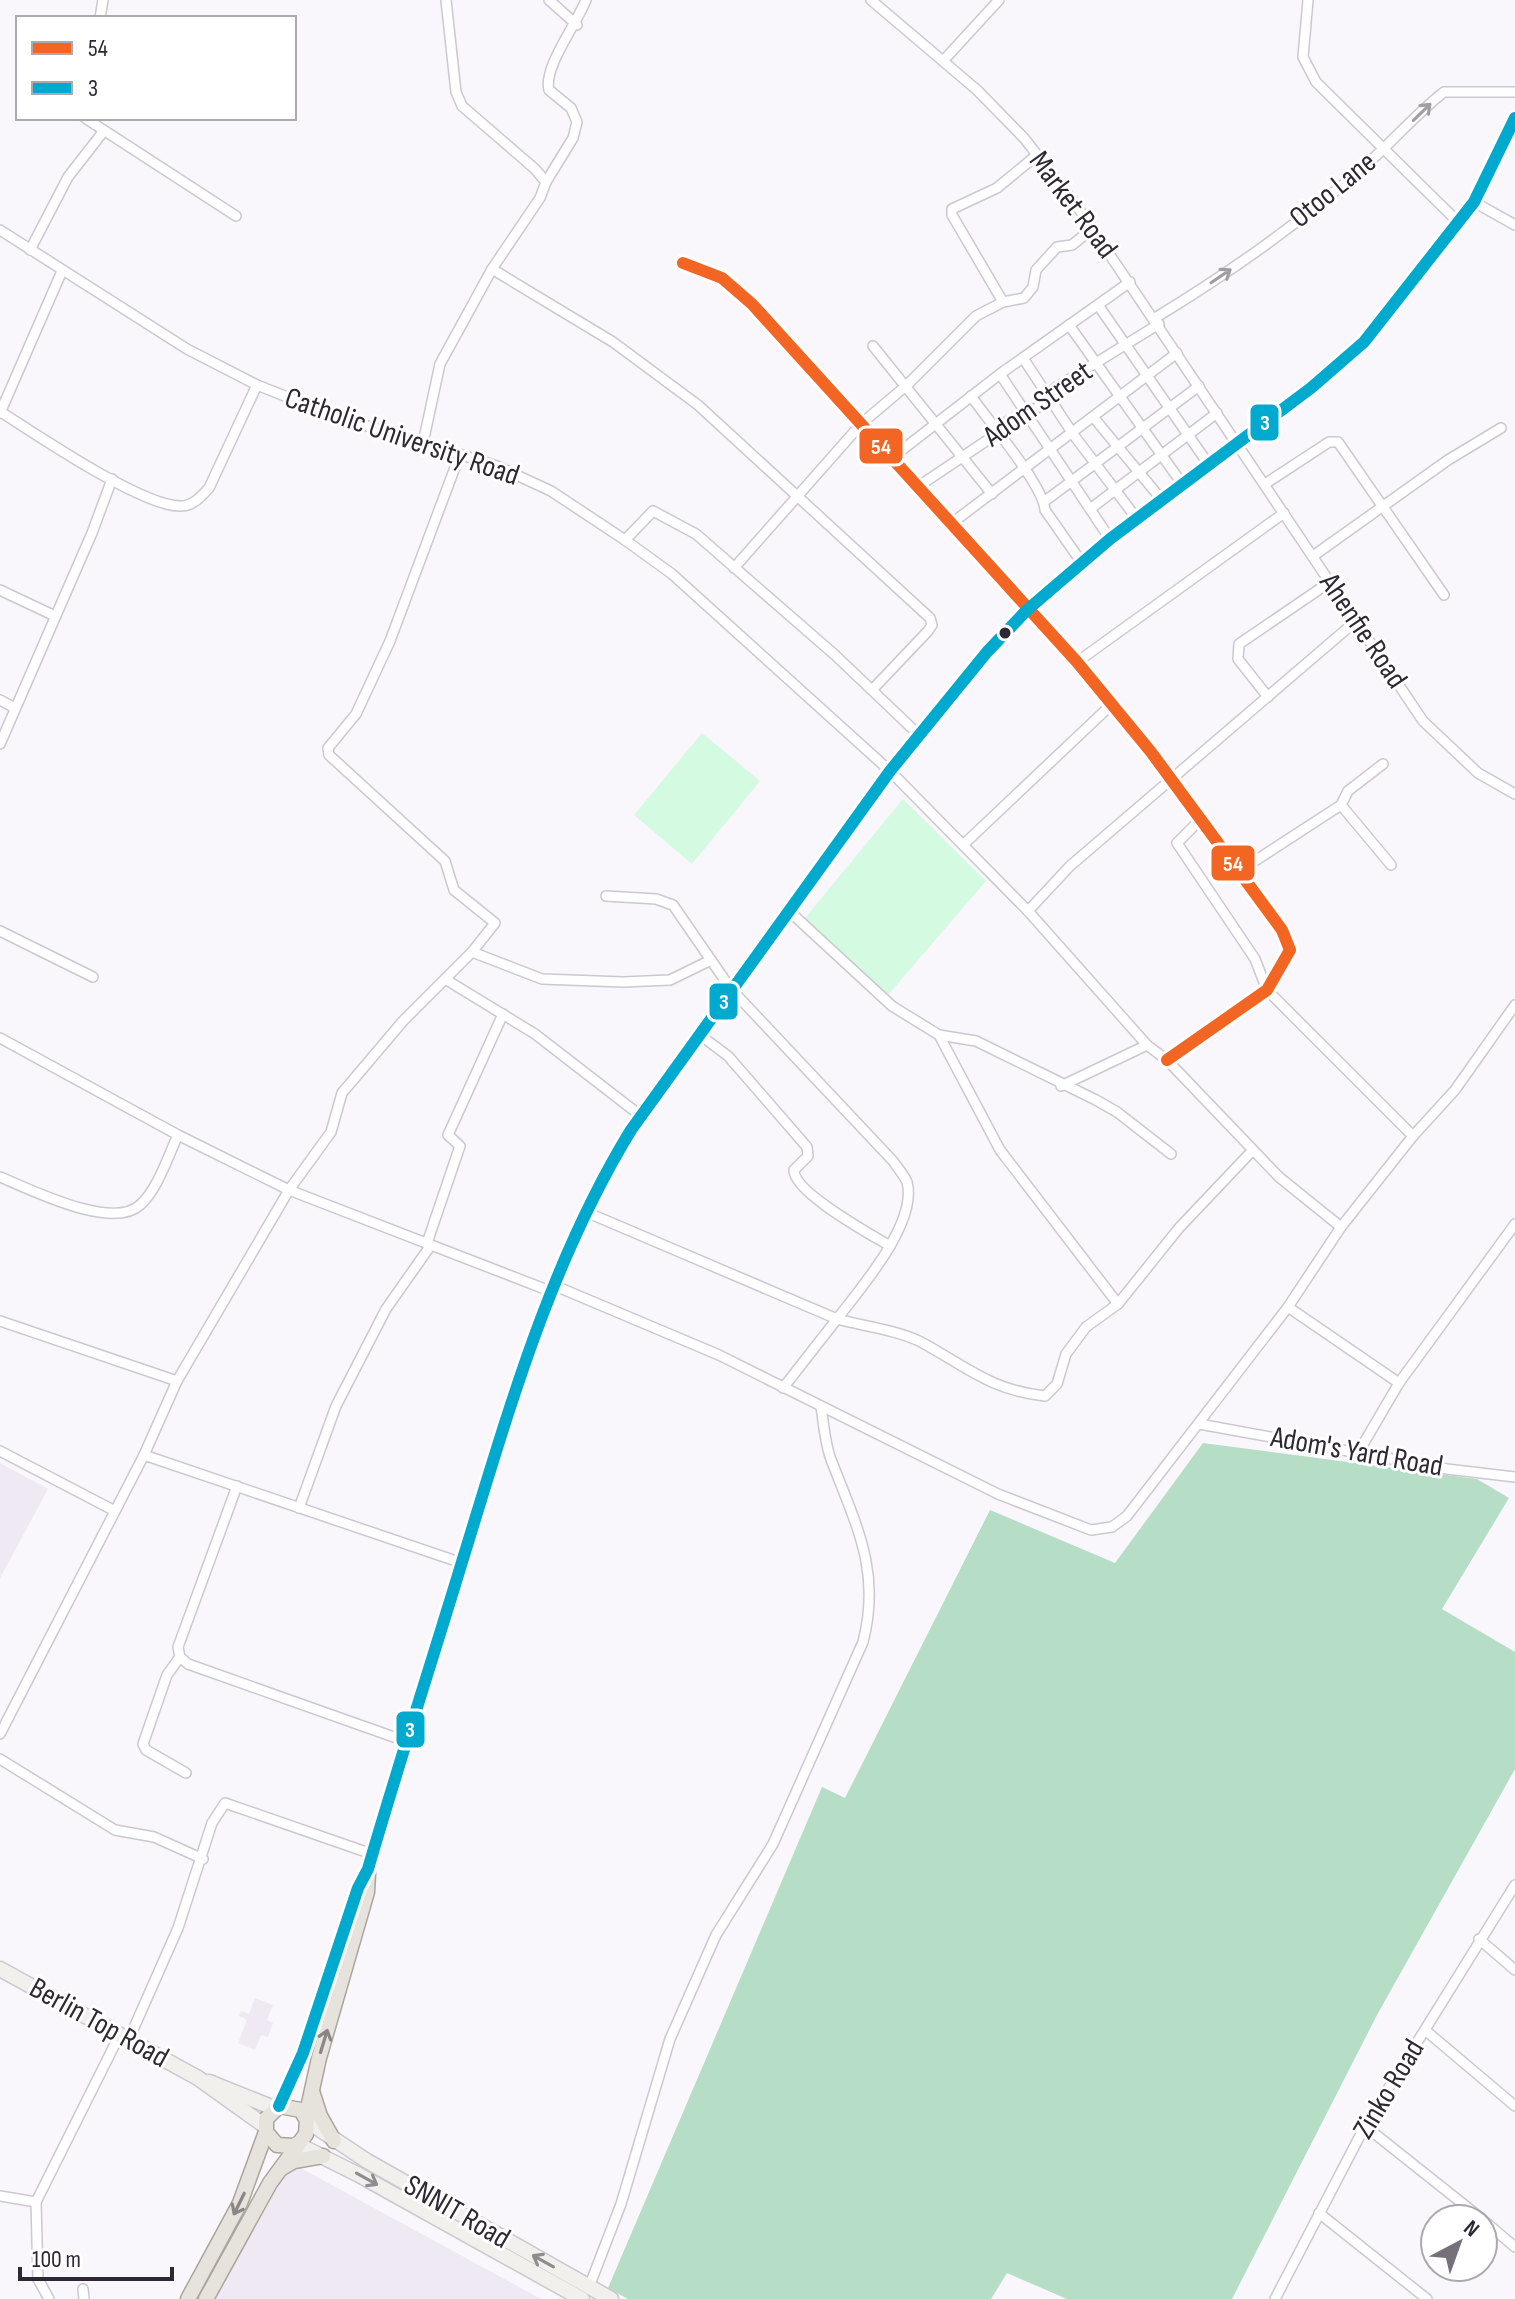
<svg xmlns="http://www.w3.org/2000/svg" width="1515" height="2299" font-family="'Sofia Sans Condensed',sans-serif">
<rect width="100%" height="100%" fill="#f9f7fb"/>
<!-- built -->
<g fill="#eee9f3">
<path d="M0,1463L48,1489L0,1578Z"/>
<path d="M255,1998L273,2005L267,2020L273,2023L268,2037L261,2035L255,2050L238,2043L247,2020L239,2016L241,2011L249,2014Z"/>
<path d="M284,2159L541,2299H207Z"/>
</g>
<!-- green -->
<g fill="#d5fae2">
<path d="M702,733L760,781L692,864L634,815Z"/>
<path d="M903,799L986,881L888,995L805,918Z"/>
</g>
<!-- forest -->
<path fill="#b6ddc5" d="M1203,1443L1477,1479L1509,1498L1442,1609L1515,1652V1769L1377,2015L1232,2299H1067L1007,2273L991,2299H628L608,2288L822,1787L845,1798L990,1510L1115,1563Z"/>
<g fill="none" stroke-linecap="round" stroke-linejoin="round">
<defs>
<g id="street">
<path d="M446,0L456,92L462,106L535,169L546,182"/>
<path d="M549,0L577,25"/>
<path d="M871,0L977,90L1024,138L1077,206L1423,721L1478,773L1515,794"/>
<path d="M1308,0L1303,57L1316,82L1459,223"/>
<path d="M100,18L103,0"/>
<path d="M943,61L999,0"/>
<path d="M85,118L236,216"/>
<path d="M1474,202L1515,225"/>
<path d="M0,230L187,349L257,385L335,416L497,466L551,491L625,540L672,574L890,771L1028,911L1070,866L1356,621"/>
<path d="M30,250L68,177L103,132"/>
<path d="M683,263L722,278L752,304L1077,662L1151,752L1282,930L1290,950L1267,990L1167,1060"/>
<path d="M492,269L613,342L698,405L930,618L932,625L928,631L872,690"/>
<path d="M1003,302L952,215V209L997,188L1037,155"/>
<path d="M1098,305L1209,465"/>
<path d="M1155,318C1229,273 1303,221 1368,163C1394,140 1417,113 1444,92H1515"/>
<path d="M1069,325L1183,485"/>
<path d="M873,346L992,494"/>
<path d="M1023,358L1073,434L1137,519"/>
<path d="M1000,374L1110,539"/>
<path d="M971,396C987,419 1044,486 1045,510L1082,563"/>
<path d="M1,412C37,435 140,505 179,506C192,507 201,497 209,488L257,385"/>
<path d="M0,413L62,271"/>
<path d="M1094,418L1162,500"/>
<path d="M423,443L440,364L492,269L540,198L546,182L573,138L577,122L571,108L549,90C543,68 576,25 586,0"/>
<path d="M893,457L1000,374L1130,282"/>
<path d="M1265,484L1329,442H1338L1444,595"/>
<path d="M919,486L992,437L1004,423L1037,408L1055,388L1159,324"/>
<path d="M1045,501L1199,386"/>
<path d="M1090,509L1217,413"/>
<path d="M952,523L1177,353"/>
<path d="M625,540L653,511L696,534L835,655L918,734"/>
<path d="M1313,556L1448,460L1501,428"/>
<path d="M734,568L862,423L907,385L976,316L1003,302L1024,298L1033,287L1036,270L1057,247L1072,245L1093,228"/>
<path d="M0,590L55,616"/>
<path d="M1077,662L1284,513"/>
<path d="M1268,697L1238,659L1239,644L1330,582"/>
<path d="M0,700L15,708"/>
<path d="M0,744L92,533L112,479"/>
<path d="M1341,805L1348,791L1383,764"/>
<path d="M1201,819L1177,843L1255,959L1267,990L1413,1136L1455,1090L1515,1005"/>
<path d="M963,845L1112,704"/>
<path d="M1241,870L1341,805L1391,865"/>
<path d="M788,910L892,1006L939,1035L976,1041L1096,1100L1117,1112L1171,1154"/>
<path d="M1028,911L1147,1045L1167,1060L1279,1177L1341,1227"/>
<path d="M0,931L93,977"/>
<path d="M472,952L542,979L623,982L670,980L711,960"/>
<path d="M445,979L535,1034L641,1116"/>
<path d="M700,1035L728,1056L807,1147L808,1156L794,1170C793,1192 870,1234 890,1246"/>
<path d="M939,1035L1000,1150L1118,1304"/>
<path d="M0,1038L178,1135L289,1190L331,1132L342,1093L403,1021L472,952L495,923L454,890L445,861L329,755L328,748L356,714L390,641L460,454"/>
<path d="M1061,1086L1147,1045"/>
<path d="M0,1177C30,1189 112,1231 140,1205C158,1189 168,1156 178,1135"/>
<path d="M586,1212L837,1319C860,1289 918,1223 907,1182C904,1175 897,1167 893,1161L731,989L673,905L656,899L606,896"/>
<path d="M427,1243L460,1146L448,1135L503,1014"/>
<path d="M553,1285L719,1355L998,1494L1091,1530L1112,1527L1127,1516L1288,1307L1399,1383L1515,1224"/>
<path d="M1288,1307L1341,1227L1413,1136"/>
<path d="M0,1321L177,1381"/>
<path d="M783,1388L837,1319C863,1326 897,1330 921,1342C967,1367 990,1390 1045,1396L1057,1384L1066,1354L1086,1327L1118,1304L1179,1228L1252,1151"/>
<path d="M1199,1424L1447,1469L1515,1477"/>
<path d="M0,1451L115,1511"/>
<path d="M1358,1453L1399,1383"/>
<path d="M144,1455L462,1563"/>
<path d="M237,1486L178,1647L180,1657L188,1664L405,1741"/>
<path d="M299,1508L336,1406L386,1309L431,1245"/>
<path d="M180,1657L167,1675L143,1744L146,1750L186,1773"/>
<path d="M0,1734L144,1455L177,1381L289,1190L550,1291"/>
<path d="M0,1759L115,1830L154,1837L203,1859"/>
<path d="M1479,1939L1515,1970"/>
<path d="M1425,2030L1515,2106"/>
<path d="M129,2039L178,1928L212,1823L225,1803L372,1854"/>
<path d="M1365,2126L1482,2219"/>
<path d="M0,2196L36,2202L120,2034"/>
<path d="M36,2202L38,2279L49,2299"/>
<path d="M1319,2213L1427,2299"/>
<path d="M1483,2220L1515,2247"/>
<path d="M589,2287L621,2204L670,2039L716,1935L773,1844L863,1642C881,1572 857,1527 832,1462C825,1446 824,1425 821,1407"/>
<path d="M83,2289L84,2299"/>
<path d="M1275,2299L1365,2126L1515,1885"/>
</g>
<g id="secondary">
<path d="M0,1969L198,2078L265,2126"/>
<path d="M209,2082L274,2108"/>
<path d="M307,2121L367,2161L611,2299"/>
<path d="M297,2144L359,2175L582,2299"/>
</g>
<g id="primary">
<path d="M313,2094L320,2116L334,2141"/>
<path d="M279,2106L303,2053L358,1888L368,1869C398,1766 431,1664 462,1562C508,1413 549,1264 631,1130L890,771L987,652L1027,610L1110,539L1311,388L1364,342L1474,202L1515,118"/>
<path d="M306,2117L319,2058L367,1892L368,1873"/>
<path d="M282,2168L294,2161L323,2156"/>
<path d="M188,2299L240,2203L266,2132"/>
<path d="M206,2299L270,2183L306,2134L307,2121L301,2110L279,2106L266,2119V2132L277,2145L294,2146"/>
</g>
</defs>
<!-- street casing -->
<use href="#street" stroke="#ccc8d0" stroke-width="12"/>
<!-- secondary casing -->
<use href="#secondary" stroke="#ccc8d0" stroke-width="17"/>
<!-- primary casing -->
<use href="#primary" stroke="#aba49c" stroke-width="17"/>
<!-- street -->
<use href="#street" stroke="#fefefe" stroke-width="9"/>
<!-- secondary -->
<use href="#secondary" stroke="#f2f0ed" stroke-width="14"/>
<!-- primary -->
<use href="#primary" stroke="#e6e3dd" stroke-width="14"/>
<defs>
<path id="bus-1" d="M683,263L722,278L752,304L1077,662L1151,752L1282,930L1290,950L1267,990L1167,1060"/>
<path id="bus-2" d="M279,2106L303,2053L358,1888L368,1869C398,1766 431,1664 462,1562C508,1413 549,1264 631,1130L890,771L987,652L1027,610L1110,539L1311,388L1364,342L1474,202L1515,118"/>
</defs>
<!-- bus-1 casing -->
<use href="#bus-1" stroke="#fff" stroke-width="18"/>
<!-- bus-2 casing -->
<use href="#bus-2" stroke="#fff" stroke-width="18"/>
<!-- bus-1 -->
<use href="#bus-1" stroke="#f26522" stroke-width="12"/>
<!-- bus-2 -->
<use href="#bus-2" stroke="#00a9ce" stroke-width="12"/>
</g>
<!-- one-way arrows -->
<defs><path id="oneway-shaft" d="M-6 0H5M1.5-3L5.5 0L1.5 3" fill="none" stroke-width="1.6" stroke-linecap="round" stroke-linejoin="round" transform="scale(2)"/></defs>
<g stroke="#a09ea3">
<use href="#oneway-shaft" transform="translate(1422 112) rotate(-44)"/>
<use href="#oneway-shaft" transform="translate(1221 276) rotate(-34)"/>
</g>
<g stroke="#8a8688">
<use href="#oneway-shaft" transform="translate(324 2041) rotate(-73)"/>
<use href="#oneway-shaft" transform="translate(239 2204) rotate(116)"/>
</g>
<g stroke="#908c90">
<use href="#oneway-shaft" transform="translate(367 2179) rotate(29)"/>
<use href="#oneway-shaft" transform="translate(543 2261) rotate(-151)"/>
</g>
<!-- markers -->
<circle fill="#2e2834" stroke="#fff" stroke-width="3" cx="1005" cy="633" r="7"/>
<g text-anchor="middle" dominant-baseline="central" stroke-width="6" stroke-linejoin="round" paint-order="stroke">
<!-- street labels -->
<g font-size="30" fill="#2e2834" stroke="#fff">
<text transform="translate(1333 190) rotate(-39)">Otoo Lane</text>
<text transform="translate(1073 205) rotate(53)">Market Road</text>
<text transform="translate(1038 404) rotate(-35)">Adom Street</text>
<text transform="translate(402 437) rotate(19)">Catholic University Road</text>
<text transform="translate(1363 631) rotate(56)">Ahenfie Road</text>
<text transform="translate(1357 1452) rotate(10)">Adom's Yard Road</text>
<text transform="translate(99 2023) rotate(29)">Berlin Top Road</text>
<text transform="translate(1389 2089) rotate(-59)">Zinko Road</text>
<text transform="translate(457 2212) rotate(30)">SNNIT Road</text>
</g>
</g>
<g stroke="#fff" stroke-width="3">
<rect x="1249" y="403" width="31" height="39" rx="8" fill="#00a9ce"/>
<rect x="858" y="427" width="46" height="38" rx="8" fill="#f26522"/>
<rect x="1210" y="844" width="46" height="38" rx="8" fill="#f26522"/>
<rect x="708" y="982" width="31" height="39" rx="8" fill="#00a9ce"/>
<rect x="395" y="1710" width="31" height="39" rx="8" fill="#00a9ce"/>
</g>
<g font-size="22" text-anchor="middle" font-weight="bold" fill="#fff">
<text x="1265" y="430">3</text>
<text x="881" y="454">54</text>
<text x="1233" y="871">54</text>
<text x="724" y="1009">3</text>
<text x="410" y="1737">3</text>
</g>
<!-- legend -->
<rect x="16" y="16" width="280" height="104" fill="#ffffff" stroke="#aba9ae" stroke-width="2"/>
<rect x="32" y="42" width="40" height="12" fill="#f26522" stroke="#aba9ae" stroke-width="2"/>
<text x="88" y="56" font-size="24" fill="#2e2834">54</text>
<rect x="32" y="82" width="40" height="12" fill="#00a9ce" stroke="#aba9ae" stroke-width="2"/>
<text x="88" y="96" font-size="24" fill="#2e2834">3</text>
<!-- north arrow -->
<g transform="translate(1459 2243) rotate(41)"><circle r="38" fill="#ffffff" stroke="#aba9ae" stroke-width="2"/>
<path d="M0-6L14 30L0 20L-14 30Z" fill="#75707a"/>
<text y="-12" font-size="22" font-weight="bold" text-anchor="middle" fill="#2e2834">N</text>
</g>
<!-- scale -->
<path d="M20 2267v12h152v-12" fill="none" stroke="#2e2834" stroke-width="4"/>
<text x="32" y="2267" font-size="24" fill="#2e2834" stroke="#ffffff" stroke-width="6" paint-order="stroke">100 m</text>
</svg>
